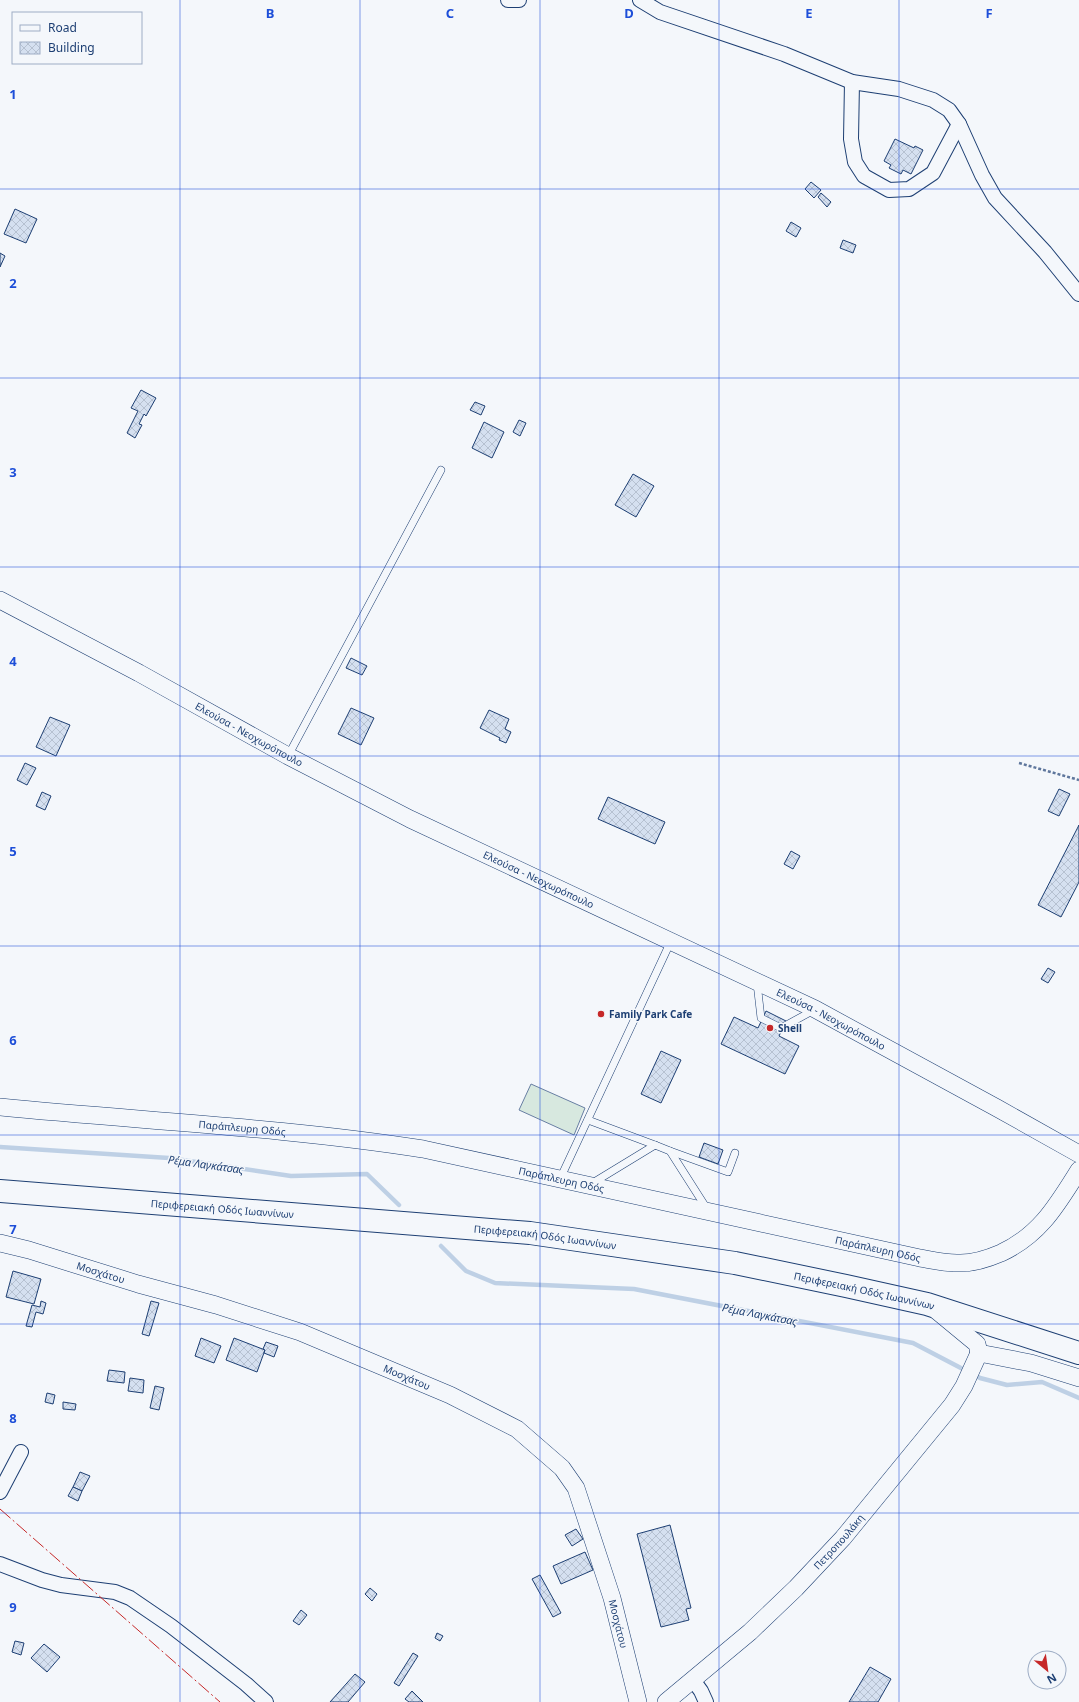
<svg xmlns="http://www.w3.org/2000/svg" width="1079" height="1702" font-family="'Noto Sans',sans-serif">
<defs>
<pattern id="building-cross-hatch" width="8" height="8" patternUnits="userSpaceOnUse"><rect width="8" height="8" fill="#d5e0f0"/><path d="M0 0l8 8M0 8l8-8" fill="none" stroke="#b6c1d1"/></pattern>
</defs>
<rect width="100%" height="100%" fill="#f4f7fb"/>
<!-- green -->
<path fill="#d7e8df" stroke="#687fa3" d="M531,1084L585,1108L574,1135L519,1110Z"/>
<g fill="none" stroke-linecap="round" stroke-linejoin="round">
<!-- stream -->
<g stroke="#bed0e5" stroke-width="4.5">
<path d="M0,1147L169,1158L291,1176L367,1174L399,1205"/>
<path d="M441,1246L466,1271L495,1283L634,1289L913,1343L980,1378L1007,1385L1042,1382L1079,1398"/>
</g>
</g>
<!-- building -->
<g fill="url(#building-cross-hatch)" stroke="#1d3f73">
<path d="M895,139L914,148L915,146L923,150L911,174L903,170L901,174L889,168L891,165L884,161Z"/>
<path d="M811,182L821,190L814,198L805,189Z"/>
<path d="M821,193L831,202L827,207L818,197Z"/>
<path d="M15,209L37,219L26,243L4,234Z"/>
<path d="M791,222L801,228L796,237L786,231Z"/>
<path d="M843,240L856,245L853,253L840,248Z"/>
<path d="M0,253L5,256L0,267Z"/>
<path d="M141,390L156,398L146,416L144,414L139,424L142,425L135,438L127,433L138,411L131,408Z"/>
<path d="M475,402L485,406L481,415L470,410Z"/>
<path d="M519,420L526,423L520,436L513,432Z"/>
<path d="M484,422L504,432L492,458L472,448Z"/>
<path d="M633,474L654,486L636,517L615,505Z"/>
<path d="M351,658L367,666L362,675L346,668Z"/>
<path d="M351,708L374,718L361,745L338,734Z"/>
<path d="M489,710L509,719L505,729L511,732L506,743L499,740L500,738L480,728Z"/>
<path d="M50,717L70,725L56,756L36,747Z"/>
<path d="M25,763L36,768L27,785L17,780Z"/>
<path d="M1059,789L1070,794L1059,816L1048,811Z"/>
<path d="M42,792L51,796L45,810L36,806Z"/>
<path d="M608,797L665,822L655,844L598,819Z"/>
<path d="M1079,825V882L1061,917L1038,905Z"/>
<path d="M791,851L800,856L793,869L784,864Z"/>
<path d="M1048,968L1055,972L1048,983L1041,979Z"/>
<path d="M766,1011L786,1021L779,1036L799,1046L785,1074L721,1044L734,1017L758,1028Z"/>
<path d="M661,1051L681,1060L661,1103L641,1094Z"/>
<path d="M704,1143L723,1150L718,1164L699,1157Z"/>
<path d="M13,1271L41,1279L34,1304L6,1297Z"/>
<path d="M41,1301L46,1303L43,1314L36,1312L32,1327L26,1326L32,1305L40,1307Z"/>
<path d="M151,1301L159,1303L149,1336L142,1334Z"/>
<path d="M201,1338L221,1346L214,1363L195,1356Z"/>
<path d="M234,1338L265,1350L257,1372L226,1360Z"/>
<path d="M266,1342L278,1346L274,1357L264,1353L265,1350L263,1349Z"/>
<path d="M109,1370L125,1372L124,1383L107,1381Z"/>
<path d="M130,1378L144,1380L143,1393L128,1391Z"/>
<path d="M155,1386L164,1388L159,1410L150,1408Z"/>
<path d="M47,1393L55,1395L53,1404L45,1402Z"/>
<path d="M63,1402L76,1404L75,1410L63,1409Z"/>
<path d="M80,1472L90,1476L82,1491L73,1487Z"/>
<path d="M73,1487L82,1491L78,1501L68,1496Z"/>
<path d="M670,1525L691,1608L686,1609L689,1620L661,1627L637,1534Z"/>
<path d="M576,1529L583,1539L572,1546L565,1535Z"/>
<path d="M585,1552L593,1570L561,1584L553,1566Z"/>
<path d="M540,1575L561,1613L553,1617L532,1579Z"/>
<path d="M370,1588L377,1594L372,1601L365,1594Z"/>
<path d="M301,1610L307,1615L299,1625L293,1621Z"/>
<path d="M437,1633L443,1636L440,1641L435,1638Z"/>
<path d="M15,1641L24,1643L21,1655L12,1652Z"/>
<path d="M44,1644L60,1657L47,1672L31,1658Z"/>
<path d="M413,1653L418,1656L399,1686L394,1683Z"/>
<path d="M870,1667L891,1679L878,1702H849Z"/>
<path d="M355,1674L365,1682L348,1702H330Z"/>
<path d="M412,1691L423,1702H409L405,1699Z"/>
</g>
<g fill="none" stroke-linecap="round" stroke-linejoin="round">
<defs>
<g id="service">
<path d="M288,756L441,470"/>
<path d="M757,983L761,1018L781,1028L814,1010"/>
<path d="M588,1120L655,1145"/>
<path d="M670,1151L728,1172L735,1153"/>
<path d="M560,1179L671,941"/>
<path d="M591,1184L655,1145L670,1151L707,1209"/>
</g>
<g id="minor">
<path d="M508,0H519"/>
<path d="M640,0L660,12L784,54L852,82L899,89L933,100L949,110L959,124L982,175L995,198L1045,252L1079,294"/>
<path d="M852,82L851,139L855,162L864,176L889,190L909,189L933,173L959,124"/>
<path d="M0,1492L21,1452"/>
<path d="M0,1564L42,1580L61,1585L115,1592L130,1598L171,1626L246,1684L266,1702"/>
<path d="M693,1680L701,1691L706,1702"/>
</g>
<g id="tertiary">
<path id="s1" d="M0,600L139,673L288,756L410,819L815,1009L997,1108L1079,1154"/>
<path id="s2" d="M0,1107C141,1121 283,1127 423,1149L920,1258C932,1260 944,1263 957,1263C972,1264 987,1259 1001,1253C1040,1235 1057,1205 1079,1170"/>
<path id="s3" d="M0,1243L29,1250L138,1284L216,1305L300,1332L450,1395L517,1429L562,1468L576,1488L612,1598L638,1702"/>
<path d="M937,1311L977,1344L979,1353"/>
<path d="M979,1353L1031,1363L1079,1378"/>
<path id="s4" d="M666,1702L750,1632L796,1588L843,1538L952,1405L964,1386L979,1353"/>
</g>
<g id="trunk">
<path id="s5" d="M0,1191L530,1233L735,1263L846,1286L927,1304L1079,1353"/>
</g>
</defs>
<!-- service casing -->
<use href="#service" stroke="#1d3f73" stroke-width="8"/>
<!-- minor casing -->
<use href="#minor" stroke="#1d3f73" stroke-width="16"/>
<!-- tertiary casing -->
<use href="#tertiary" stroke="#1d3f73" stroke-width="18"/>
<!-- trunk casing -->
<use href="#trunk" stroke="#1d3f73" stroke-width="24"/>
<!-- path -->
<path stroke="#5e769c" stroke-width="2.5" stroke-dasharray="3 2" stroke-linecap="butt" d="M1019,763L1079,780"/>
<!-- service -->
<use href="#service" stroke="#f4f7fb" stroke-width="7"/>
<!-- minor -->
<use href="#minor" stroke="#f4f7fb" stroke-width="14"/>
<!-- tertiary -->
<use href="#tertiary" stroke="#f4f7fb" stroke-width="17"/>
<!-- trunk -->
<use href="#trunk" stroke="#f4f7fb" stroke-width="22"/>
<!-- power -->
<path stroke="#c62828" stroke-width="1" stroke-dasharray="14 3 2 3" stroke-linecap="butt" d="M0,1509L220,1702"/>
</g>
<!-- grid -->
<path fill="none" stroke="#1d4ed8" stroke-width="1" stroke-opacity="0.55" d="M180,0V1702M360,0V1702M540,0V1702M719,0V1702M899,0V1702M0,189H1079M0,378H1079M0,567H1079M0,756H1079M0,946H1079M0,1135H1079M0,1324H1079M0,1513H1079"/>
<!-- markers -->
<g fill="#c62828" stroke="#f4f7fb" stroke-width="1.5">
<circle cx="601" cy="1014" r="4"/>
<circle cx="770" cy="1028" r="4"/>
</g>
<g text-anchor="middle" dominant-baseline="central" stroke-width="3" stroke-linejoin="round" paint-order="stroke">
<!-- street labels -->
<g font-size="10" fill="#1d3f73" stroke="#f4f7fb">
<text stroke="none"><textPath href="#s1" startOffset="283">Ελεούσα - Νεοχωρόπουλο</textPath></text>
<text stroke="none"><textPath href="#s1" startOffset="607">Ελεούσα - Νεοχωρόπουλο</textPath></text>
<text stroke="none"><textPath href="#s1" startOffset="931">Ελεούσα - Νεοχωρόπουλο</textPath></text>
<text stroke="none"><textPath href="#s2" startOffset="243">Παράπλευρη Οδός</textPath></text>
<text stroke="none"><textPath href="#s2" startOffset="567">Παράπλευρη Οδός</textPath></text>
<text stroke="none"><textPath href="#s5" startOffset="223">Περιφερειακή Οδός Ιωαννίνων</textPath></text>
<text stroke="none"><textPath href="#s5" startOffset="547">Περιφερειακή Οδός Ιωαννίνων</textPath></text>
<text stroke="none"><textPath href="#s2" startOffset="891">Παράπλευρη Οδός</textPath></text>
<text stroke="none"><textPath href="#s3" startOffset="105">Μοσχάτου</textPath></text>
<text stroke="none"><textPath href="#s5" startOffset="871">Περιφερειακή Οδός Ιωαννίνων</textPath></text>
<text stroke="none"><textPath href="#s3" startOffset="429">Μοσχάτου</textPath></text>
<text stroke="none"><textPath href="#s4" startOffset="236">Πετροπουλάκη</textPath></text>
<text stroke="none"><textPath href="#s3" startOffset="777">Μοσχάτου</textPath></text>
</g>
<!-- poi labels -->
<g font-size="10" font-weight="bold" fill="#1d3f73" stroke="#f4f7fb" text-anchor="start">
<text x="609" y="1014">Family Park Cafe</text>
<text x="778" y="1028">Shell</text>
</g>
<!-- water labels -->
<g font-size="11" font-style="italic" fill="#1d3f73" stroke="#f4f7fb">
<text transform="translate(206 1164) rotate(8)">Ρέμα Λαγκάτσας</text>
<text transform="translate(760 1314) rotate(11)">Ρέμα Λαγκάτσας</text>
</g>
</g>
<g font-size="13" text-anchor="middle" font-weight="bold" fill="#1d4ed8" stroke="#f4f7fb" stroke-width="3" stroke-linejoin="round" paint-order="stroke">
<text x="270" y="18">B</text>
<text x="450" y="18">C</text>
<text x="629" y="18">D</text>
<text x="809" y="18">E</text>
<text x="989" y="18">F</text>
<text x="13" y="99">1</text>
<text x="13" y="288">2</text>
<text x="13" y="477">3</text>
<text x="13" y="666">4</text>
<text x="13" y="856">5</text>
<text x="13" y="1045">6</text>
<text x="13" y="1234">7</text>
<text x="13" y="1423">8</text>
<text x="13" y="1612">9</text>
</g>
<!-- legend -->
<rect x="12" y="12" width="130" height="52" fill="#f4f7fb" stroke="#9eadc5"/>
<rect x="20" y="25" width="20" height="6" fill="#f4f7fb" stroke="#9eadc5"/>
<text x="48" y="32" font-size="12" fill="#1d3f73">Road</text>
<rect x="20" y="42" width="20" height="12" fill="url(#building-cross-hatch)" stroke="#9eadc5"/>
<text x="48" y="52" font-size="12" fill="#1d3f73">Building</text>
<!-- north arrow -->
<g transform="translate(1047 1670) rotate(151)"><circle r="19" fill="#f4f7fb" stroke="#9eadc5"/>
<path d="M0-3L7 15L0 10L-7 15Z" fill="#c62828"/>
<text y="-6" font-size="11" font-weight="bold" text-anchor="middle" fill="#1d3f73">N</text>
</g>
</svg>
